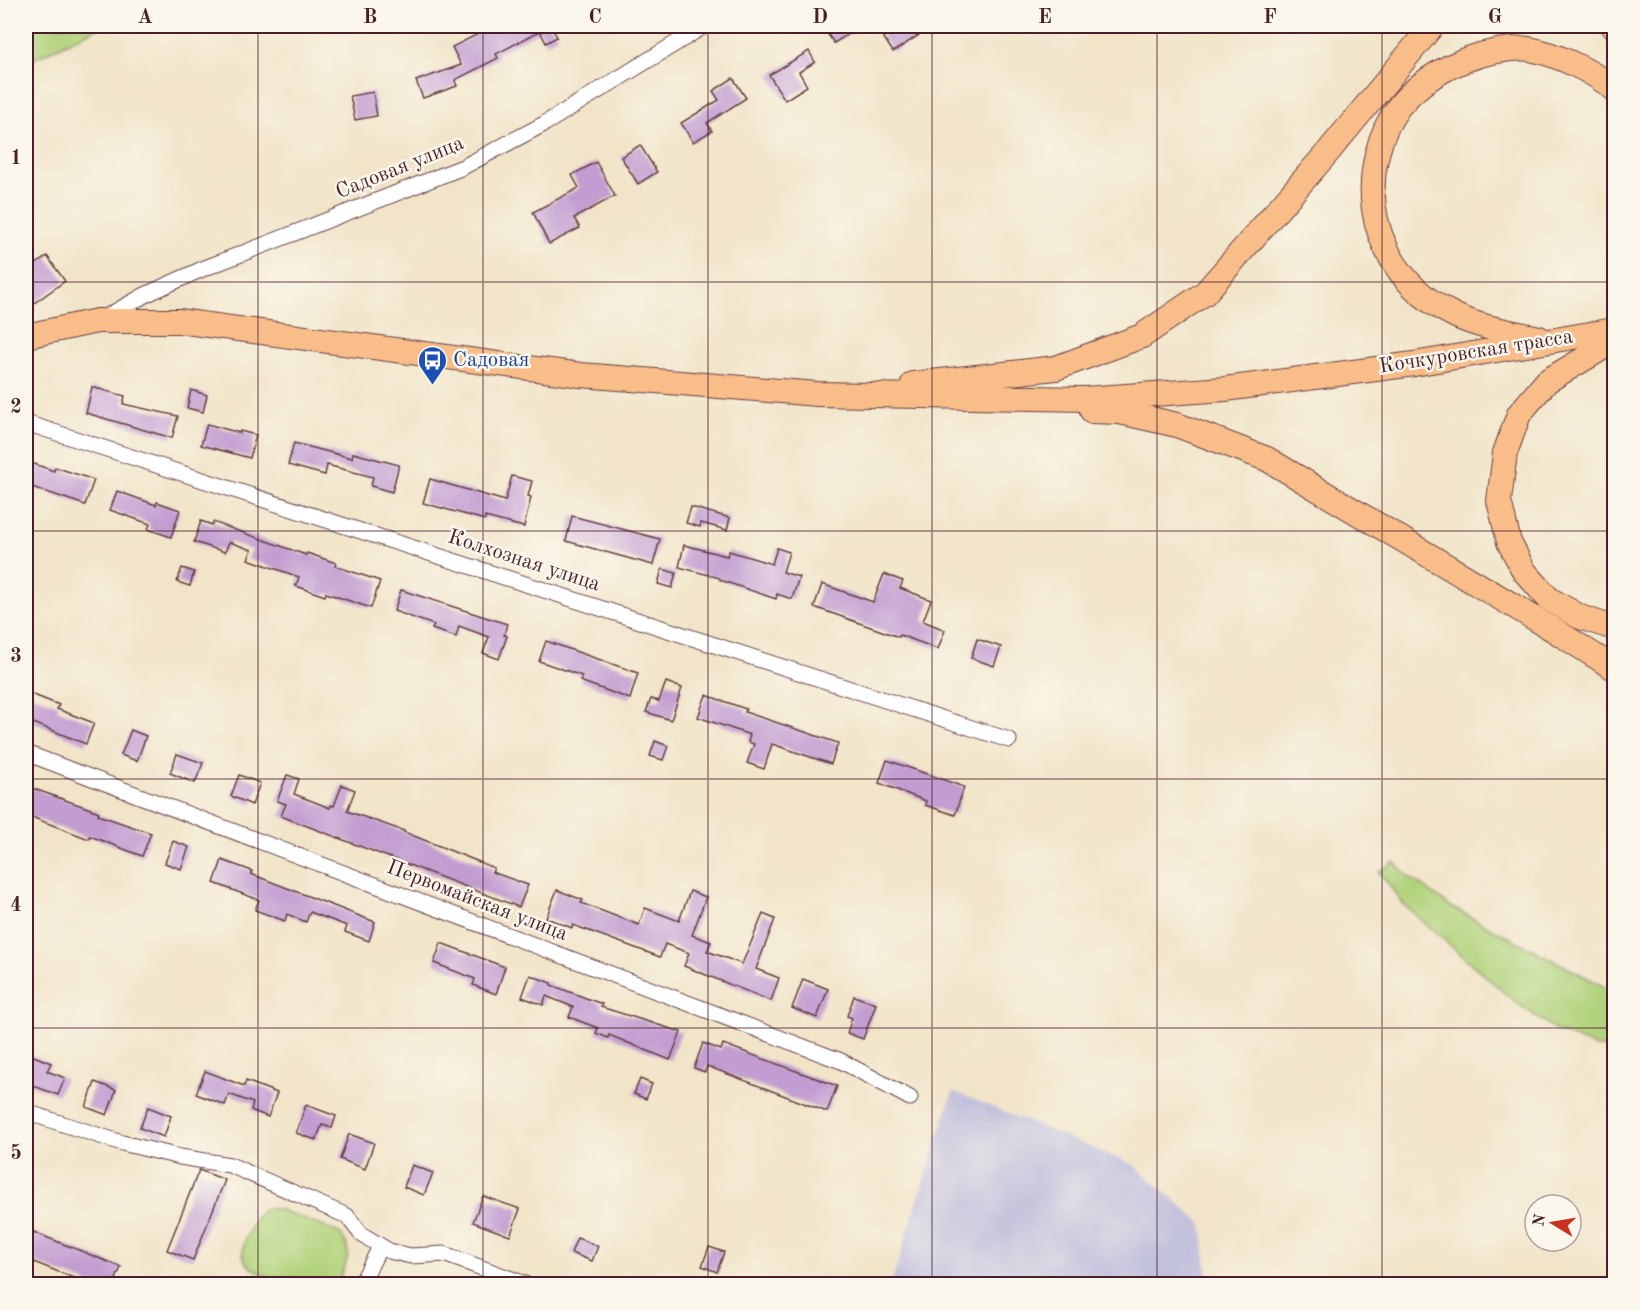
<svg xmlns="http://www.w3.org/2000/svg" width="1640" height="1310" font-family="'Old Standard TT',serif">
<rect width="100%" height="100%" fill="#fbf7ec"/>
<filter id="ink" filterUnits="userSpaceOnUse"><feTurbulence type="fractalNoise" baseFrequency=".0167" numOctaves="2"/><feDisplacementMap in="SourceGraphic" scale="12" xChannelSelector="R" yChannelSelector="G"/><feConvolveMatrix kernelMatrix="1 2 1 2 8 2 1 2 1" color-interpolation-filters="sRGB"/></filter>
<filter id="wash" filterUnits="userSpaceOnUse"><feTurbulence type="fractalNoise" baseFrequency=".008" numOctaves="4" result="noise"/><feDisplacementMap in="SourceGraphic" scale="24" xChannelSelector="R" yChannelSelector="G"/><feGaussianBlur stdDeviation="1.35" result="paint"/><feColorMatrix in="noise" values="0 0 0 0 0 0 0 0 0 0 0 0 0 0 0 0 0 1.4 0 .05"/><feComposite in="paint" operator="in"/></filter>
<g filter="url(#wash)">
<rect width="100%" height="100%" fill="#f1e4c8"/>
<!-- industrial -->
<path fill="#c2c1dc" d="M953,1091L1134,1165L1202,1224L1209,1284H891Z"/>
<!-- green -->
<g fill="#b1d27a" stroke="#7e7852" stroke-width="1.5">
<path d="M26,26H101L26,63Z"/>
<path d="M1394,862L1408,876L1451,907L1601,985L1614,995V1049L1593,1046L1557,1031L1514,1001L1404,905L1379,872Z"/>
<path d="M268,1208L278,1209L337,1232C356,1247 346,1266 336,1284C322,1285 304,1287 290,1284C283,1283 275,1279 268,1276C246,1267 237,1261 247,1236C252,1223 255,1214 268,1208Z"/>
</g>
<g id="blocks">
<!-- building -->
<g fill="#c29dd1">
<path d="M494,26H551L557,37L546,43L540,31L496,54L498,58L455,80L457,86L423,98L416,81L461,65L452,47Z"/>
<path d="M822,26H862L834,43Z"/>
<path d="M876,26H913L919,35L893,52Z"/>
<path d="M809,51L815,62L799,72L807,86L785,100L769,75Z"/>
<path d="M733,78L746,98L707,123L712,131L693,142L681,123L719,100L713,91Z"/>
<path d="M373,92L377,116L355,120L350,96Z"/>
<path d="M640,145L657,172L638,184L621,157Z"/>
<path d="M596,162L615,196L574,218L580,228L549,244L533,212L579,188L572,175Z"/>
<path d="M47,256L65,281L33,304L26,293V272Z"/>
<path d="M92,387L125,396L123,404L178,416L172,438L86,413Z"/>
<path d="M191,390L207,395L203,412L187,408Z"/>
<path d="M207,424L240,433V431L256,435L250,458L201,445Z"/>
<path d="M294,443L352,458L353,453L399,465L392,492L371,486L373,477L327,465L325,475L288,465Z"/>
<path d="M26,461L54,471L55,467L94,480L85,505L26,485Z"/>
<path d="M512,476L532,481L528,496L531,497L524,527L485,517V520L423,503L430,479L505,501Z"/>
<path d="M117,491L156,505L157,502L180,510L171,537L148,529L150,524L110,510Z"/>
<path d="M691,507L730,518L727,530L701,523L700,527L686,523Z"/>
<path d="M572,516L660,539L653,565L566,541Z"/>
<path d="M201,521L212,525L213,522L306,555L307,553L336,563L335,566L380,581L371,608L326,593L325,596L296,586L299,577L248,559L252,550L229,542L225,552L194,542Z"/>
<path d="M684,545L727,556L729,551L772,564L777,548L789,552L783,572L799,577L792,599L777,594L776,599L720,580V578L679,567Z"/>
<path d="M182,568L194,572L190,586L177,582Z"/>
<path d="M662,569L676,573L672,588L658,584Z"/>
<path d="M884,574L903,581L900,588L931,600L923,621L945,630L938,649L900,635L899,637L814,607L822,584L873,602Z"/>
<path d="M401,590L507,624L504,635L507,636L499,659L483,653L489,637L459,626L456,637L432,629L434,625L394,611Z"/>
<path d="M977,639L1001,647L994,666L971,658Z"/>
<path d="M546,641L638,673L630,699L580,681L582,676L539,661Z"/>
<path d="M666,682L682,688L671,720L646,712L651,699L659,701Z"/>
<path d="M26,692L59,705L57,709L94,723L86,744L26,720Z"/>
<path d="M706,695L746,709L745,712L838,743L831,764L772,744L764,769L747,763L754,744L748,742L750,735L698,717Z"/>
<path d="M131,730L146,736L137,761L121,755Z"/>
<path d="M655,741L668,746L663,760L650,756Z"/>
<path d="M177,754L203,763L195,783L170,773Z"/>
<path d="M887,760L964,787L955,815L925,805L926,801L879,783Z"/>
<path d="M239,775L260,783L252,805L231,796Z"/>
<path d="M287,775L299,779L294,794L330,808L331,805L334,806L342,785L355,790L347,811L404,831V832L494,868L492,872L528,885L519,907L281,816L286,804L277,801Z"/>
<path d="M26,786L99,812L98,815L151,833L142,856L90,836L89,839L26,815Z"/>
<path d="M173,841L189,847L181,869L165,863Z"/>
<path d="M222,860L252,871L251,874L375,922L369,941L345,932L347,926L310,912L306,922L287,914L285,921L255,910L259,900L214,883Z"/>
<path d="M557,890L583,900L581,903L639,925L645,908L679,921L690,891L706,897L692,935L711,942L707,951L742,964L763,914L775,919L756,969L779,978L771,1001L684,966L689,953L665,944L660,957L573,925L572,928L546,918Z"/>
<path d="M441,943L505,967L496,994L473,985L475,979L434,963Z"/>
<path d="M530,975L551,983V985L602,1004L601,1007L681,1032L670,1060L609,1035L608,1038L596,1033L598,1028L569,1017L573,1007L546,996L543,1005L522,997Z"/>
<path d="M803,979L828,989L817,1018L792,1008Z"/>
<path d="M854,996L876,1004L863,1039L847,1033L852,1018L847,1016Z"/>
<path d="M703,1043L721,1050L723,1044L837,1086L827,1112L707,1066L705,1072L694,1068Z"/>
<path d="M26,1053L51,1063L47,1071L65,1078L58,1095L26,1083Z"/>
<path d="M205,1071L244,1086L246,1081L277,1093L268,1117L251,1110L253,1103L229,1094L225,1105L196,1094Z"/>
<path d="M640,1079L652,1084L646,1099L634,1094Z"/>
<path d="M95,1082L116,1090L107,1115L86,1107Z"/>
<path d="M306,1105L336,1116L332,1128L322,1125L316,1140L296,1133Z"/>
<path d="M148,1107L171,1116L164,1137L140,1128Z"/>
<path d="M349,1134L374,1143L365,1169L340,1159Z"/>
<path d="M412,1165L433,1173L424,1195L404,1187Z"/>
<path d="M199,1170L225,1180L193,1260L167,1250Z"/>
<path d="M483,1196L520,1209L510,1236L473,1222Z"/>
<path d="M26,1229L121,1267L114,1284H89L26,1259Z"/>
<path d="M577,1238L598,1246L592,1261L571,1253Z"/>
<path d="M709,1247L724,1252L717,1272L702,1266Z"/>
</g>
</g>
</g>
<g filter="url(#ink)">
<use href="#blocks" fill-opacity="0" stroke="#633d43" stroke-width="1.5"/>
<g fill="none" stroke-linecap="round" stroke-linejoin="round">
<defs>
<g id="street">
<path d="M104,318L145,295L200,270L463,167L544,124L704,26"/>
<path d="M26,423L1009,740"/>
<path d="M26,753L841,1061L910,1098"/>
<path d="M26,1112L122,1143L180,1157L230,1165L347,1216L361,1234L389,1251L411,1256L444,1254L525,1284"/>
<path d="M361,1284L380,1247"/>
</g>
<g id="primary">
<path d="M1614,26V27"/>
<path d="M26,336L97,321H179L581,375L818,394L1084,399L1225,389L1414,364L1614,330"/>
<path d="M1539,338C1512,332 1481,328 1456,316C1392,286 1361,222 1377,154C1381,138 1389,119 1400,105C1427,73 1470,53 1511,49C1517,49 1523,48 1529,49C1557,54 1592,71 1614,89"/>
<path d="M1614,341L1547,381L1519,414L1505,453L1499,501L1509,542L1524,571L1549,599L1580,617L1614,628"/>
<path d="M913,384L1056,368L1142,336L1205,293L1328,152L1432,26"/>
<path d="M1092,411L1120,412L1177,425L1267,459L1554,630L1614,668"/>
</g>
</defs>
<!-- street casing -->
<use href="#street" stroke="#633d43" stroke-width="17"/>
<!-- primary casing -->
<use href="#primary" stroke="#633d43" stroke-width="26"/>
<!-- street -->
<use href="#street" stroke="#fff" stroke-width="15"/>
<!-- primary -->
<use href="#primary" stroke="#f9bd89" stroke-width="24"/>
</g>
</g>
<!-- grid -->
<path fill="none" stroke="#4a1f2b" stroke-width="1.5" stroke-opacity="0.55" d="M258,26V1284M483,26V1284M708,26V1284M932,26V1284M1157,26V1284M1382,26V1284M26,282H1614M26,531H1614M26,779H1614M26,1028H1614"/>
<!-- icons -->
<defs>
<symbol id="bus-pin" viewBox="-11 -11 22 30"><path d="M0 17L-7.5 6A9.5 9.5 0 1 1 7.5 6Z" fill="#1a4fb4" stroke="#fbf7ec"/><path d="M-5-6H5V4H4V6H2V4H-2V6H-4V4H-5ZM-3.5-4V0h7V-4ZM-3.5 1.2v1.5H-2V1.2ZM2 1.2v1.5H3.5V1.2Z" fill="#fff"/></symbol>
</defs>
<g fill-rule="evenodd">
<use href="#bus-pin" x="416" y="344" width="33" height="45"/>
</g>
<g text-anchor="middle" dominant-baseline="central" stroke-width="5" stroke-linejoin="round" paint-order="stroke">
<!-- street labels -->
<g font-size="21" fill="#4a1f2b" stroke="#fbf7ec">
<text transform="translate(400 168) rotate(-22)">Садовая улица</text>
<text transform="translate(1476 352) rotate(-9)">Кочкуровская трасса</text>
<text transform="translate(524 561) rotate(18)">Колхозная улица</text>
<text transform="translate(477 901) rotate(21)">Первомайская улица</text>
</g>
<!-- transit labels -->
<g font-size="21" fill="#164399" stroke="#fbf7ec" text-anchor="start">
<text x="453" y="360">Садовая</text>
</g>
</g>
<!-- margin -->
<rect width="1640" height="1310" fill="none" stroke="#fbf7ec" stroke-width="66"/>
<!-- north arrow -->
<g transform="translate(1553 1223) rotate(281)"><circle r="28" fill="#fbf7ec" stroke="#b4a19f" stroke-width="1.5"/>
<path d="M0-4.5L10 22L0 15L-10 22Z" fill="#c8321e"/>
<text y="-9" font-size="16" font-weight="bold" text-anchor="middle" fill="#4a1f2b">N</text>
</g>
<rect x="33" y="33" width="1574" height="1244" fill="none" stroke="#4a1f2b" stroke-width="2"/>
<g font-size="20" text-anchor="middle" font-weight="bold" fill="#4a1f2b">
<text x="145" y="23">A</text>
<text x="370" y="23">B</text>
<text x="595" y="23">C</text>
<text x="820" y="23">D</text>
<text x="1045" y="23">E</text>
<text x="1270" y="23">F</text>
<text x="1495" y="23">G</text>
<text x="16" y="164">1</text>
<text x="16" y="413">2</text>
<text x="16" y="662">3</text>
<text x="16" y="911">4</text>
<text x="16" y="1159">5</text>
</g>
</svg>
